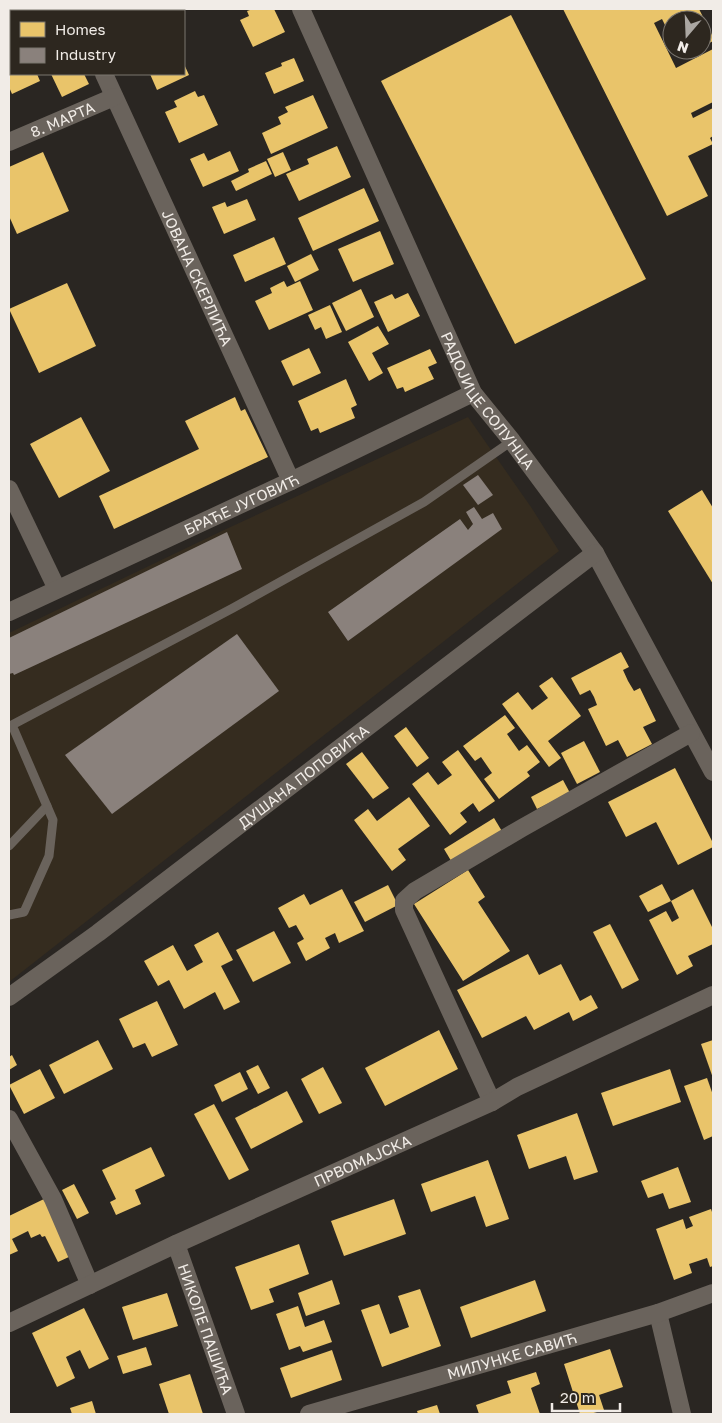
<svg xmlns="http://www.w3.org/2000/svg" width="722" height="1423" font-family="'Golos Text',sans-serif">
<rect width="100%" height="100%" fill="#2a2622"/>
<!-- built -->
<path fill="#352c1f" d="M468,417L531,507L559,551L9,982V633L224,530Z"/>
<!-- homes -->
<g fill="#e9c46a">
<path d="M131,9H162L163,11H126Z"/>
<path d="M253,9H274L285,32L253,47L240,20L249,16L247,11Z"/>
<path d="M563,9H699L713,37V41L702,47V20H672V39L662,19L654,23L676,68L713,49V102L691,113L693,118L713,108V136L710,138L713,144L688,156L708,196L667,216Z"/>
<path d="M511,15L646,279L515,344L381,81Z"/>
<path d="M11,42V74H37L40,81L12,94L9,87V43Z"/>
<path d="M677,50H695L681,57Z"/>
<path d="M294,58L304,81L274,94L265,73L282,66L281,63Z"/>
<path d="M184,64L189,75L157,90L150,74H184Z"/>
<path d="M51,74H84L89,84L62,97Z"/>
<path d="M195,91L198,97L204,95L218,125L179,143L165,112L177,107L174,101Z"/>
<path d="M313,95L328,128L271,154L262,133L281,124L278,117L288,112L285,107Z"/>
<path d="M337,146L351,177L299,201L286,174L309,164L307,159Z"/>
<path d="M230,151L239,171L203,187L190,159L204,153L208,161Z"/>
<path d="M43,152L69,211L17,234L9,216V167Z"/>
<path d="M283,152L291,170L275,177L267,159Z"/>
<path d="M266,161L272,174L236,191L231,181L249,172L248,169Z"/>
<path d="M364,188L379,221L313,251L298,218Z"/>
<path d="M247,199L256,220L224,234L212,207L225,202L227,207Z"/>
<path d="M380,231L394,264L353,282L338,249Z"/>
<path d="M274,237L286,264L245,282L233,255Z"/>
<path d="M311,254L319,270L295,282L287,266Z"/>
<path d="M284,281L287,287L300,281L313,310L269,330L255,301L272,293L270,288Z"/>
<path d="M67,283L96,346L39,373L9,309Z"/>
<path d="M361,289L374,317L346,331L332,303Z"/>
<path d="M408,293L420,316L388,332L374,302L392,294L395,299Z"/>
<path d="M330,305L342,332L326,339L321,327L315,330L308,315Z"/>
<path d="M378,326L389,344L372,353L383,373L369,381L348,342Z"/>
<path d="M309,348L321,373L293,386L281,361Z"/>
<path d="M430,349L437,363L428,367L434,379L405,392L403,387L397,389L387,368Z"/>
<path d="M346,379L357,405L351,408L355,418L320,433L318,428L311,431L298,401Z"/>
<path d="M235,397L241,411L245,409L268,457L114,529L99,496L199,449L185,421Z"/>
<path d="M81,417L110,471L59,498L30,444Z"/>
<path d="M702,490L713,508V584L668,511Z"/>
<path d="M621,652L629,667L623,670L628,681L634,691L640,688L656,721L643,727L652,744L627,757L618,740L606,746L588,709L597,705L594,697L590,690L580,695L571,678Z"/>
<path d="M552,677L581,716L548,741L561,758L549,767L502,704L518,692L532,710L548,698L539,686Z"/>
<path d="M505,715L515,728L507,734L519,751L527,745L540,762L527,772L530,776L499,799L484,779L492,773L481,757L475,761L463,746Z"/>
<path d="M406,727L429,758L417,767L394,736Z"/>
<path d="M584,741L600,772L577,784L561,753Z"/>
<path d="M458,750L495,801L479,812L473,803L460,813L467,822L450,835L412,784L428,772L438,785L452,775L442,762Z"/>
<path d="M362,752L389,788L373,799L346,764Z"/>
<path d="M675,768L713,843V847L678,865L656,822L626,837L608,802Z"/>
<path d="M563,780L570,793L537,809L531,797Z"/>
<path d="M409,797L430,826L398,849L406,860L392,871L354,820L368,809L377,821Z"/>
<path d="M494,818L503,833L453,864L444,849Z"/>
<path d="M468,870L485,897L478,902L510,951L463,981L414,904Z"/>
<path d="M662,884L671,901L693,889L713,929V944L688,956L693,966L677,975L649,920L666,911L672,922L679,918L671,901L648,912L639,896Z"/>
<path d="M388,885L398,905L365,922L354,902Z"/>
<path d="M342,889L364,931L339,943L335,933L325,938L330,948L306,961L297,943L304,939L296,925L289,928L278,908L304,894L310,905Z"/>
<path d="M610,924L639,980L622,989L593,932Z"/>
<path d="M274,931L291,963L253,982L236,950Z"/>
<path d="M218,932L233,960L221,966L240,1002L224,1010L215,992L184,1009L169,980L158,986L144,961L173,945L187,971L203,962L194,945Z"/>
<path d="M528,954L539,975L561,964L580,1001L591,995L598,1008L573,1021L569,1012L534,1030L526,1016L482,1038L457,990Z"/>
<path d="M157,1001L178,1045L152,1057L145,1043L133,1048L119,1019Z"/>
<path d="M439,1030L458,1069L385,1106L365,1068Z"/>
<path d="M98,1040L113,1069L64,1094L49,1065Z"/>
<path d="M713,1040V1078L701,1044Z"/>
<path d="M12,1055L17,1065L9,1070V1057Z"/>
<path d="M258,1065L270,1088L258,1094L246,1071Z"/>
<path d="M323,1067L342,1103L319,1114L301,1079Z"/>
<path d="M40,1069L55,1098L24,1114L9,1085Z"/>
<path d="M670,1069L681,1102L613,1126L601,1093Z"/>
<path d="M240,1072L248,1089L222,1102L214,1085Z"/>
<path d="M707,1078L713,1095V1136L704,1140L684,1086Z"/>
<path d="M287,1091L303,1122L251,1149L235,1118Z"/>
<path d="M214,1104L249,1170L229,1180L194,1114Z"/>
<path d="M577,1113L598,1172L574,1180L566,1156L529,1169L517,1135Z"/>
<path d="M151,1147L165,1176L135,1190L141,1204L116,1215L110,1202L116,1199L102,1170Z"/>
<path d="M488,1160L509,1219L486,1227L475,1196L431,1212L421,1184Z"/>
<path d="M678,1167L691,1202L669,1209L663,1193L648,1198L641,1181Z"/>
<path d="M74,1184L89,1213L77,1219L62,1190Z"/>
<path d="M44,1199L71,1256L58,1262L45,1236L42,1237L40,1234L31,1238L28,1231L12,1239L18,1251L9,1255V1216Z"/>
<path d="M394,1199L406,1234L344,1256L331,1221Z"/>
<path d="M711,1209L713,1215V1266L710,1267L707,1258L689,1264L692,1273L674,1280L656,1229L683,1219L686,1229L693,1226L689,1217Z"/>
<path d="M299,1244L309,1274L269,1289L274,1302L251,1310L235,1267Z"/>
<path d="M332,1280L340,1304L306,1316L298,1293Z"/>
<path d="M535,1280L546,1311L471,1338L460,1307Z"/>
<path d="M420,1289L441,1346L382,1367L361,1310L379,1304L390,1334L409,1327L398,1296Z"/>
<path d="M167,1293L178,1326L133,1340L122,1307Z"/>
<path d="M298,1306L305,1327L324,1320L332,1342L303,1352L300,1346L289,1350L276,1314Z"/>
<path d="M84,1308L109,1359L89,1369L80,1350L66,1357L75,1378L57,1387L32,1333Z"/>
<path d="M146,1347L152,1365L123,1374L117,1356Z"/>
<path d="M610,1349L623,1387L599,1395L604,1410L590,1414H580L564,1364Z"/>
<path d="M332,1350L342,1380L291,1398L280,1368Z"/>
<path d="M536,1372L540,1384L531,1388L540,1414H479L476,1405L511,1393L507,1381Z"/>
<path d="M190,1374L203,1414H169L159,1384Z"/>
<path d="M92,1401L96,1414H72L70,1408Z"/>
<path d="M437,1405L440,1414H418L417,1411Z"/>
</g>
<!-- industry -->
<g fill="#8a817c">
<path d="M478,475L493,495L478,505L463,485Z"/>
<path d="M474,507L482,519L493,513L502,529L348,641L328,612L460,519L468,530L473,524L466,512Z"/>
<path d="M227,532L242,569L14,675L13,673L9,674V638Z"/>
<path d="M237,634L279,691L112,814L65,755Z"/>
</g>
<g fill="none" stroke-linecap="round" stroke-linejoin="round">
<!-- service -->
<g stroke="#6a635c" stroke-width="9">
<path d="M9,846L47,806"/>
<path d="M9,915L24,912L49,856L53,820L12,725L233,608L424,502L512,441"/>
</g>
<!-- minor -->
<g stroke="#6a635c" stroke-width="18">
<path d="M74,9L75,11"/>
<path id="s1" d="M301,9L473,393L512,441L595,553L713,772"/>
<path id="s2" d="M104,74L291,481"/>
<path id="s3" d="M9,142L114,97"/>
<path d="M9,489L57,589"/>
<path id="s4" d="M9,612L291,481L473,393"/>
<path id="s5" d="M9,997L98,933L595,553"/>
<path d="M492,1102L404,910V901L415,891L522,828L691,733"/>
<path d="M9,1119L53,1199L90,1285"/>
<path id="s6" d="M176,1244L236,1414"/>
<path d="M658,1313L682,1414"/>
<path id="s7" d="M9,1323L176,1244L492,1102L517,1087L713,995"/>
<path id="s8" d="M309,1414L658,1313L713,1293"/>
</g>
</g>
<g text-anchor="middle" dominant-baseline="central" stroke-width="5" stroke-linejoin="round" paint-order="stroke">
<!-- street labels -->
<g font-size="15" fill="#f1ece7" stroke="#2d271f">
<text stroke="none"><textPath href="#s3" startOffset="58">8. МАРТА</textPath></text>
<text stroke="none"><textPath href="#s2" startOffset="224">ЈОВАНА СКЕРЛИЋА</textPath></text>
<text stroke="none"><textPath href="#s1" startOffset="435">РАДОЈИЦЕ СОЛУНЦА</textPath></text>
<text stroke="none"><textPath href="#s4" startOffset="256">БРАЋЕ ЈУГОВИЋ</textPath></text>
<text stroke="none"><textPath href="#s5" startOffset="368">ДУШАНА ПОПОВИЋА</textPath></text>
<text stroke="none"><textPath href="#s7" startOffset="389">ПРВОМАЈСКА</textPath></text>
<text stroke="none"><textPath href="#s6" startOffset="90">НИКОЛЕ ПАШИЋА</textPath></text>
<text stroke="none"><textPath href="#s8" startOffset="211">МИЛУНКЕ САВИЋ</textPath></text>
</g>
</g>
<!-- border -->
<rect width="722" height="1423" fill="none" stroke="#f1ece7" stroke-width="20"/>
<!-- legend -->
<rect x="10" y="10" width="175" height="65" fill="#2d271f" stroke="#7b766f"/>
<rect x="20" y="22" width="25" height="15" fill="#e9c46a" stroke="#7b766f"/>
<text x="55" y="35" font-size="15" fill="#f1ece7">Homes</text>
<rect x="20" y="48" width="25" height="15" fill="#8a817c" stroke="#7b766f"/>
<text x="55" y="60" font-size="15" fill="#f1ece7">Industry</text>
<!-- north arrow -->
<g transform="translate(687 35) rotate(199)"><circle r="24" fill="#2d271f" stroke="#7b766f"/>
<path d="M0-4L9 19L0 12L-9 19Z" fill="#aba7a2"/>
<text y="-8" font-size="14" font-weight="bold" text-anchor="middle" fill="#f1ece7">N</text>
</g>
<!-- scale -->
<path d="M552 1403v8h68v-8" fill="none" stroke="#f1ece7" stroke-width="2.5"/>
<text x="560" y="1403" font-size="15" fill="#f1ece7" stroke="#2d271f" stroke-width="4" paint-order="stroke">20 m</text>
</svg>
